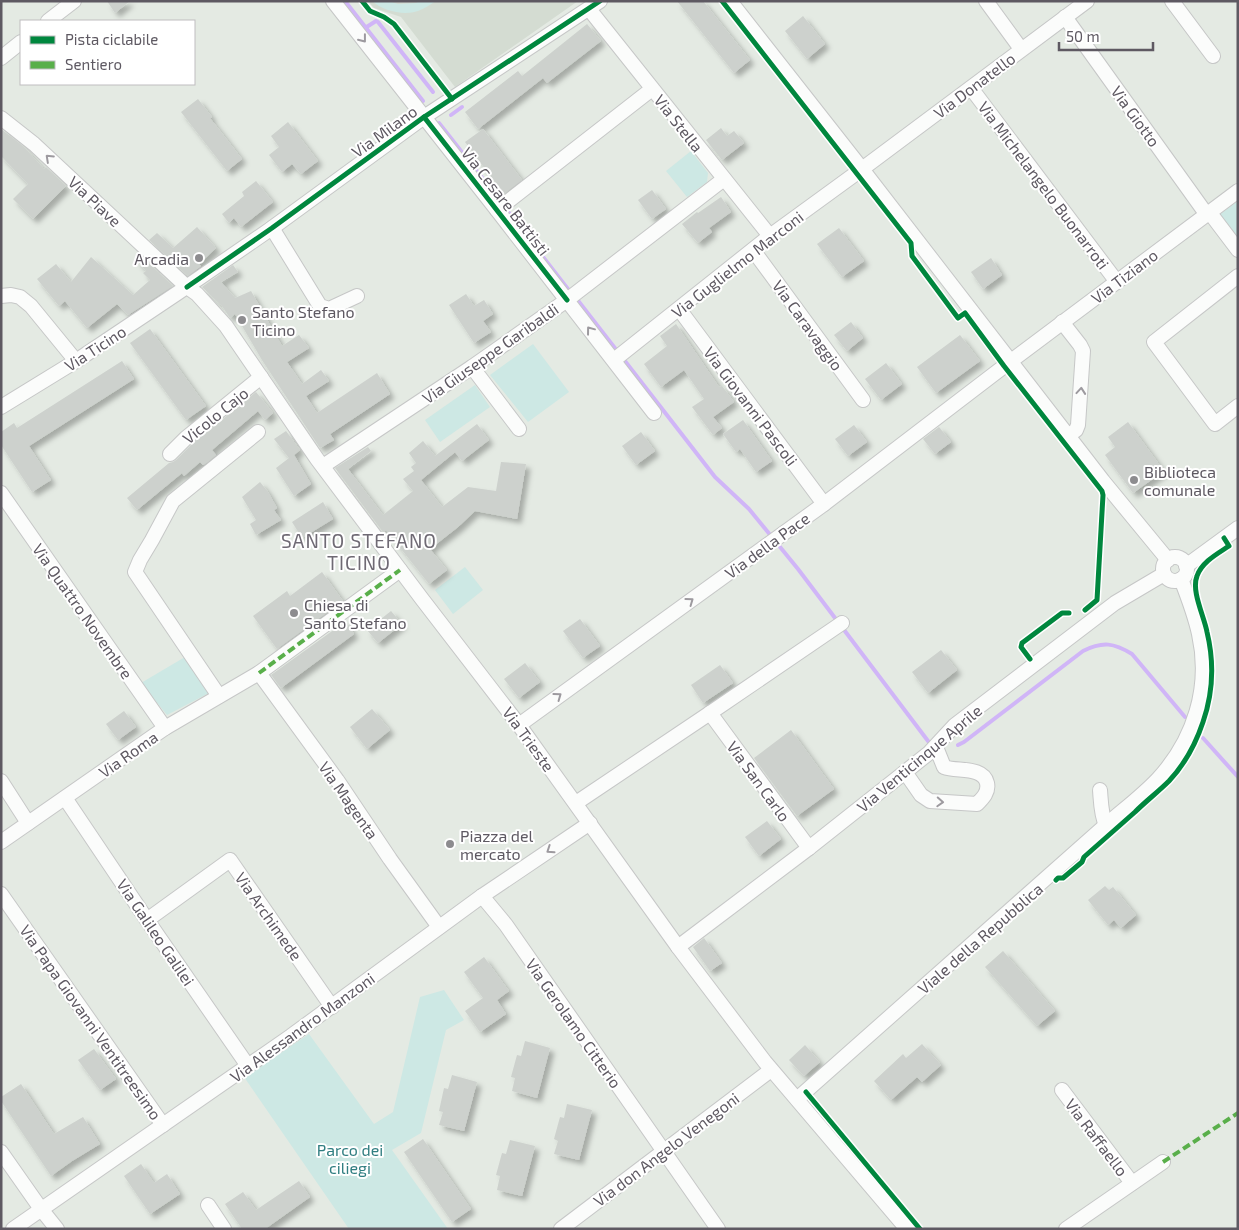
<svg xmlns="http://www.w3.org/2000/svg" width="1239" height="1230" font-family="'Exo 2',sans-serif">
<defs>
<filter id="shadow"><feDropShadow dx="4.5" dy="4.5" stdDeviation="2.5" flood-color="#0004"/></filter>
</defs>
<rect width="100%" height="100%" fill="#e4eae3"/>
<!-- education -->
<path fill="#d4dcd2" d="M368,1H578L455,87L401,17L374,8Z"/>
<!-- green -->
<g fill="#cde8e4">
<path d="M372,1H389L398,4L416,3L419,1H436C431,4 424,9 418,11C404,16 383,11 372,1Z"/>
<path d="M691,151L708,173L707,182L687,197L666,171Z"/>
<path d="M1238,201V240L1219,215Z"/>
<path d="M533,344L569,392L528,422L490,375Z"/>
<path d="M475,385L490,407L440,442L425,420Z"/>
<path d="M465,567L483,590L453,614L435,590Z"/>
<path d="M185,657L209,693L167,715L141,683Z"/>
<path d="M444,990L464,1020L446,1030L421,1133L392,1150L448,1229H349L244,1077L309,1034L374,1124L393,1112L420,997Z"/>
</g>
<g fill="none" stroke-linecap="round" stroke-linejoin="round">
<!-- stream -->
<g stroke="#d0b5f7" stroke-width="4">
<path d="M345,1L423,101"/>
<path d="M365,28L376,21L378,22L433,92"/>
<path d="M451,115L462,107"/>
<path d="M439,123L501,202"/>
<path d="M505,208L571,293"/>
<path d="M576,298L715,477L749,509L798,569L928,741"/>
<path d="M1203,738L1238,777"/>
<path d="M958,745L964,742L1083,651C1103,641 1114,643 1132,654L1185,717"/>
</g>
</g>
<!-- building -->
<g fill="#cdd1cd" filter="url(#shadow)">
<path d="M107,1H130L115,13Z"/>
<path d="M677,1H703L750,60L734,73Z"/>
<path d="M803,16L825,44L807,59L785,31Z"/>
<path d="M587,24L601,41L547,83L543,78L478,129L465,112L518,71L522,76Z"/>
<path d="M198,99L212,117L210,118L242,159L227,171L181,112Z"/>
<path d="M288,122L318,161L301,174L292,164L282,172L269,155L279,147L271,136Z"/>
<path d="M721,128L727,136L734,131L744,143L722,160L706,140Z"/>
<path d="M1,129L23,146L44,169L46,167L66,186L33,219L13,199L28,184L1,156Z"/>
<path d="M483,129L522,180L504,194L465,142Z"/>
<path d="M256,181L273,202L241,227L234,218L229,223L222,214L244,196L242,192Z"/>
<path d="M652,190L666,209L652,219L638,200Z"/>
<path d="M721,197L731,212L709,228L712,232L698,243L682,224L697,212L698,213Z"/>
<path d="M197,227L216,248L199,264L201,266L188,276L149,240L157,233L173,248Z"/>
<path d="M839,228L864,261L842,277L817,244Z"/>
<path d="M141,256L173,286L128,315L117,304L87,328L65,301L59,306L37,279L56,264L71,282L91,257L133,295L150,280L143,273L146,271L136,260Z"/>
<path d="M991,258L1002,275L983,289L971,272Z"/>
<path d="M233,265L238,272L221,282L235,298L251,291L282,346L299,335L309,348L287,362L302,384L321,370L329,381L306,396L317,413L377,373L390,394L330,434L334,440L320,448L262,360L235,314L230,318L222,306L202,287Z"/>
<path d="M466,294L474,306L484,300L493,314L483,321L491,332L474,343L449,305Z"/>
<path d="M851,322L863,338L847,351L834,335Z"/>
<path d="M676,324L719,387L722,386L734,402L713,417L722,428L713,435L692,407L704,399L684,370L661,387L644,364L667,346L660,336Z"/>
<path d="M150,329L206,406L186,420L130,343Z"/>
<path d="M960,335L980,361L936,393L917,367Z"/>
<path d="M122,361L134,379L29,446L51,480L32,492L1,445V432L14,423L17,428Z"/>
<path d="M886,363L902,384L881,400L865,379Z"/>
<path d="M256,392L273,413L265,420L258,411L212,450L216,455L208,462L203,465L200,462L184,476L182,473L137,510L127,498L169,463L173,462L176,460L192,444Z"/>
<path d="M743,420L772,461L756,472L740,449L736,452L723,434Z"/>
<path d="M1128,422L1164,471L1133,493L1105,455L1115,447L1108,437Z"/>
<path d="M477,424L489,440L462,461L455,452L421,480L442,507L468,487L496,491L501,462L526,464L517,519L475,511L458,527L430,549L447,570L429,584L386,530L383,532L335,468L368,447L371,451L348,469L383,515L413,491L403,479L414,471L411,467L416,463L409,453L423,441L435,456Z"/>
<path d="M854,425L867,442L848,456L835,439Z"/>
<path d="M939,427L951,442L935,454L923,439Z"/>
<path d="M286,431L300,450L294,455L311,484L294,496L276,468L289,458L274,439Z"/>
<path d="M641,432L655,451L636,465L622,446Z"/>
<path d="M260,482L268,492L277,508L274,510L281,520L256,535L250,524L256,520L242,497Z"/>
<path d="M323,502L333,519L302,538L292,522Z"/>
<path d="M322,572L343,601L277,649L253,616L287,591L290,596Z"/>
<path d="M391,611L402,624L378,643L367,630Z"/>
<path d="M580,619L600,646L583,658L563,631Z"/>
<path d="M346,621L354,634L281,688L271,675Z"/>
<path d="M941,650L957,670L928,693L912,672Z"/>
<path d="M525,663L540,682L519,698L504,679Z"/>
<path d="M720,665L733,683L703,703L691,685Z"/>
<path d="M372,709L390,730L367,749L350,727Z"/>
<path d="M124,711L136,727L118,740L106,724Z"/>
<path d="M791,730L834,789L797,816L754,758Z"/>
<path d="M767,821L781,839L759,856L745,837Z"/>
<path d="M1105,886L1109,890L1113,887L1136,915L1121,928L1114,920L1108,925L1088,900Z"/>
<path d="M704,938L722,963L710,971L693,947Z"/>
<path d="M1003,951L1055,1011L1037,1026L985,967Z"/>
<path d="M484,957L509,991L497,1000L506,1014L480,1032L465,1011L483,998L464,972Z"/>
<path d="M525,1041L550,1048L537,1098L512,1091L515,1078L511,1077L517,1055L521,1056Z"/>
<path d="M922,1044L941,1065L922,1082L917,1077L891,1100L874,1081L903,1054L906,1058Z"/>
<path d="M805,1045L820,1062L804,1076L789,1060Z"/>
<path d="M94,1049L116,1079L100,1090L78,1060Z"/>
<path d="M452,1075L477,1082L464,1131L439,1125L443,1112L439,1111L444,1088L448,1089Z"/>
<path d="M21,1084L54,1134L83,1117L100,1144L72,1161L51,1176L1,1101V1097Z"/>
<path d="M567,1104L592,1110L579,1160L554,1154L558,1141L554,1139L560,1117L564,1118Z"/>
<path d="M423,1139L471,1209L452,1222L404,1152Z"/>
<path d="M510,1140L535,1146L522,1196L497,1190L500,1176L496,1175L502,1153L506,1154Z"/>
<path d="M141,1164L154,1183L167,1174L180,1194L150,1214L124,1176Z"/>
<path d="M299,1181L310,1197L265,1229H242L225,1204L243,1192L256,1210Z"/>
</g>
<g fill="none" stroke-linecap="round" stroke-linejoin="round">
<defs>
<g id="minor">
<path d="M333,1L497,210L654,413"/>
<path d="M730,1L862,169L1103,481L1168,560"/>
<path d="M986,1L1021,49"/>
<path d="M1172,1L1213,56"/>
<path d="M589,9L770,236"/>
<path d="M1065,17L1207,215"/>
<path d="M48,21L74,1"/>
<path d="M1,58L21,42"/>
<path d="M971,88L1117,282"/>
<path d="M1,118L34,144L187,287L197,294L226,326L317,459L422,599L519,725L678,947L765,1062L907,1229"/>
<path d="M497,210L652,89"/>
<path d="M1210,213L1238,250"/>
<path d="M272,228L320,306L329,309L357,296"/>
<path d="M753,250L863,400"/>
<path d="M1238,276L1154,342L1215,424L1238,406"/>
<path d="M1,296L11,295L20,297L31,306L76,361"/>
<path d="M679,309L824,504"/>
<path d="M1062,322L1080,345L1083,351L1078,425L1076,430L1068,436"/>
<path d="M614,360L770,236L862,169L1087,1"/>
<path d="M472,367L519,429"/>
<path d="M1,407L76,361L179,292L272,228L424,117L600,1"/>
<path d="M170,454L186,438L261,377"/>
<path d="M323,466L472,367L567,300L724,179"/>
<path d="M1,493L165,728"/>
<circle cx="1175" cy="569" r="12"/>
<path d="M1186,566L1238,528"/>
<path d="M259,673L337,780L390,859L439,927"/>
<path d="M219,696L135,572L140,560L152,540L173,501L258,432"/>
<path d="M710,713L809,848"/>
<path d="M519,725L824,504L1011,361L1238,191"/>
<path d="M905,772L921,795L930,801L977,804C983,798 989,792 987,783C983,766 957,772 944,767L936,747"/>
<path d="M1,781L28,823"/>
<path d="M1100,790C1101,802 1101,815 1106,825"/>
<path d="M65,798L147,920L248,1066"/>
<path d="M576,803L710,713L842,623"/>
<path d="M1,842L165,728L259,673L400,570"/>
<path d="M1,894L163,1125"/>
<path d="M482,896L506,925L718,1229"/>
<path d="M147,920L230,860L332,1007"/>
<path d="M678,947L809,848L929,753L955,725L1115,603L1164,574"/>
<path d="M1062,1090L1132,1183"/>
<path d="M797,1099L1106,825C1123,810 1142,796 1158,779C1194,740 1211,687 1199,634C1195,615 1188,597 1181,579"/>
<path d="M1,1152L41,1209L57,1229"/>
<path d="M208,1205L224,1229"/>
<path d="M13,1229L291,1036L482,896L590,823"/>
<path d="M561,1229L771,1070"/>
<path d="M1066,1229L1163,1162"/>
</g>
</defs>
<!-- minor casing -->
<use href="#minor" stroke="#c6c7c7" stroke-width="16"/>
<!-- minor -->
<use href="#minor" stroke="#fbfcfb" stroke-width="14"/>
<!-- quiet -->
<g stroke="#59af4a" stroke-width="4" stroke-dasharray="8 4" stroke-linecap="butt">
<path d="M259,673L400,570"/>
<path d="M1163,1162L1238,1113"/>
</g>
<defs>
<g id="cycleway">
<path d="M362,1L370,11L384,17L394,24L452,99"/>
<path d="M722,1L911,243L912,256L958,318L965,313L1004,366L1102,491L1103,495L1097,600L1085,610"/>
<path d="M424,117L567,300"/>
<path d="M187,287L272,228L424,117L600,1"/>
<path d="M1030,659L1021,647L1022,643L1062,613H1069"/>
<path d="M1056,880L1058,878H1063L1082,862L1084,857C1101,842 1118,827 1135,812C1146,801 1158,792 1169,781C1184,765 1196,743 1203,722C1213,693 1214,661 1207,632C1204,616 1191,591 1197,576C1202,562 1217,554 1229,546L1224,538"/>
<path d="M806,1092L920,1229"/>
</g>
</defs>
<!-- cycleway casing -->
<use href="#cycleway" stroke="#fff" stroke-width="8"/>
<!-- cycleway -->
<use href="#cycleway" stroke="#00873e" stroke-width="5"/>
</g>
<!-- one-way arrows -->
<defs><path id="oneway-chevron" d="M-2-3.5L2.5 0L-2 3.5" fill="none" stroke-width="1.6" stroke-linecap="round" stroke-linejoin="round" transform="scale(1.25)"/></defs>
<g stroke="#9d9a9f">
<use href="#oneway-chevron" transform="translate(363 39) rotate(52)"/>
<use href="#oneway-chevron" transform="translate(49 158) rotate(-137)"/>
<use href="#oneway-chevron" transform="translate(590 330) rotate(-127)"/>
<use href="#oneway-chevron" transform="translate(1081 391) rotate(-85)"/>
<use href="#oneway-chevron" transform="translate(690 601) rotate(-36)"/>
<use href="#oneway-chevron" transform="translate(558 696) rotate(-36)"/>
<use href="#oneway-chevron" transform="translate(940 802) rotate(3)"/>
<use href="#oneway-chevron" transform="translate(550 850) rotate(146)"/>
</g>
<!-- markers -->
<g fill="#8d8c8f" stroke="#fff" stroke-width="2">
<circle cx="199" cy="258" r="5"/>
<circle cx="242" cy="320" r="5"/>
<circle cx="1134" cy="480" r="5"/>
<circle cx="294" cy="613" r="5"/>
<circle cx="450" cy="844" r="5"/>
</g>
<g text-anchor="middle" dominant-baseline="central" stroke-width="4" stroke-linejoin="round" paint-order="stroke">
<!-- street labels -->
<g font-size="16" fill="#5e5962" stroke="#fff">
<text transform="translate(974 85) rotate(-37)">Via Donatello</text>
<text transform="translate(1136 116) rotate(54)">Via Giotto</text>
<text transform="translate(679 123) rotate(52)">Via Stella</text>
<text transform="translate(384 131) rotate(-36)">Via Milano</text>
<text transform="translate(1044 185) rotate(53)">Via Michelangelo Buonarroti</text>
<text transform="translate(95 201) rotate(43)">Via Piave</text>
<text transform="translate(506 201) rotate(52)">Via Cesare Battisti</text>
<text transform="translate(737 264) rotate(-38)">Via Guglielmo Marconi</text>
<text transform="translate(1124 276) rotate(-37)">Via Tiziano</text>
<text transform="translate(808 325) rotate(54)">Via Caravaggio</text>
<text transform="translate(95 348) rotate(-33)">Via Ticino</text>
<text transform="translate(490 353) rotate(-35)">Via Giuseppe Garibaldi</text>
<text transform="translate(751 406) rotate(53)">Via Giovanni Pascoli</text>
<text transform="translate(215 415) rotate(-39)">Vicolo Cajo</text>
<text transform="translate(767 545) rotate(-36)">Via della Pace</text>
<text transform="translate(83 611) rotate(55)">Via Quattro Novembre</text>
<text transform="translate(529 739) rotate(54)">Via Trieste</text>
<text transform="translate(128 754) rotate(-35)">Via Roma</text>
<text transform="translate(919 758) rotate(-40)">Via Venticinque Aprile</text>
<text transform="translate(759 781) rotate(54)">Via San Carlo</text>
<text transform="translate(349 800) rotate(55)">Via Magenta</text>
<text transform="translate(269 916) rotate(55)">Via Archimede</text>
<text transform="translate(156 932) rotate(56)">Via Galileo Galilei</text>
<text transform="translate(980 938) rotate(-41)">Viale della Repubblica</text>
<text transform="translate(91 1022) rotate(55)">Via Papa Giovanni Ventitreesimo</text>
<text transform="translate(574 1023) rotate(55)">Via Gerolamo Citterio</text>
<text transform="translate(302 1027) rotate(-36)">Via Alessandro Manzoni</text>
<text transform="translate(1097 1137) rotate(53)">Via Raffaello</text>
<text transform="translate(666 1149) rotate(-37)">Via don Angelo Venegoni</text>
</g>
<!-- poi labels -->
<g font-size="16" fill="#5e5962" stroke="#fff" text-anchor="start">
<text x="189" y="258" text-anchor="end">Arcadia</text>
<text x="252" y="311">Santo Stefano<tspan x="252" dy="18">Ticino</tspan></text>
<text x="1144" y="471">Biblioteca<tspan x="1144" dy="18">comunale</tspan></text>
<text x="304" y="604">Chiesa di<tspan x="304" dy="18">Santo Stefano</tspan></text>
<text x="460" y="835">Piazza del<tspan x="460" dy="18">mercato</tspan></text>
</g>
<!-- park labels -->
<g font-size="16" fill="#307e81" stroke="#fff">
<text x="350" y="1149">Parco dei<tspan x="350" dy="18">ciliegi</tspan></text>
</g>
<!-- quarter labels -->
<g font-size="19" letter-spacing="1" fill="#6f6a74" stroke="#fff">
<text x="359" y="540">SANTO STEFANO<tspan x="359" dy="22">TICINO</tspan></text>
</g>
</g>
<!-- border -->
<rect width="1239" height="1230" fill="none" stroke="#5e5962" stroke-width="5"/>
<!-- legend -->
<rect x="20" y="20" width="175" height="65" fill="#ffffff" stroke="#bfbdc0"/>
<rect x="30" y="36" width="25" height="8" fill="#00873e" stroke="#bfbdc0"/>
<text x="65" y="45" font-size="15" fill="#5e5962">Pista ciclabile</text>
<rect x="30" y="61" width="25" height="8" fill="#59af4a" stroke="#bfbdc0"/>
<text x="65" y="70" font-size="15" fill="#5e5962">Sentiero</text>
<!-- scale -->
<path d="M1059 42v8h94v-8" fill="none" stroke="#5e5962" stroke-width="2.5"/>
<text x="1066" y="42" font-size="15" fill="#5e5962" stroke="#ffffff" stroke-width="4" paint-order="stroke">50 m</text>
</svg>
